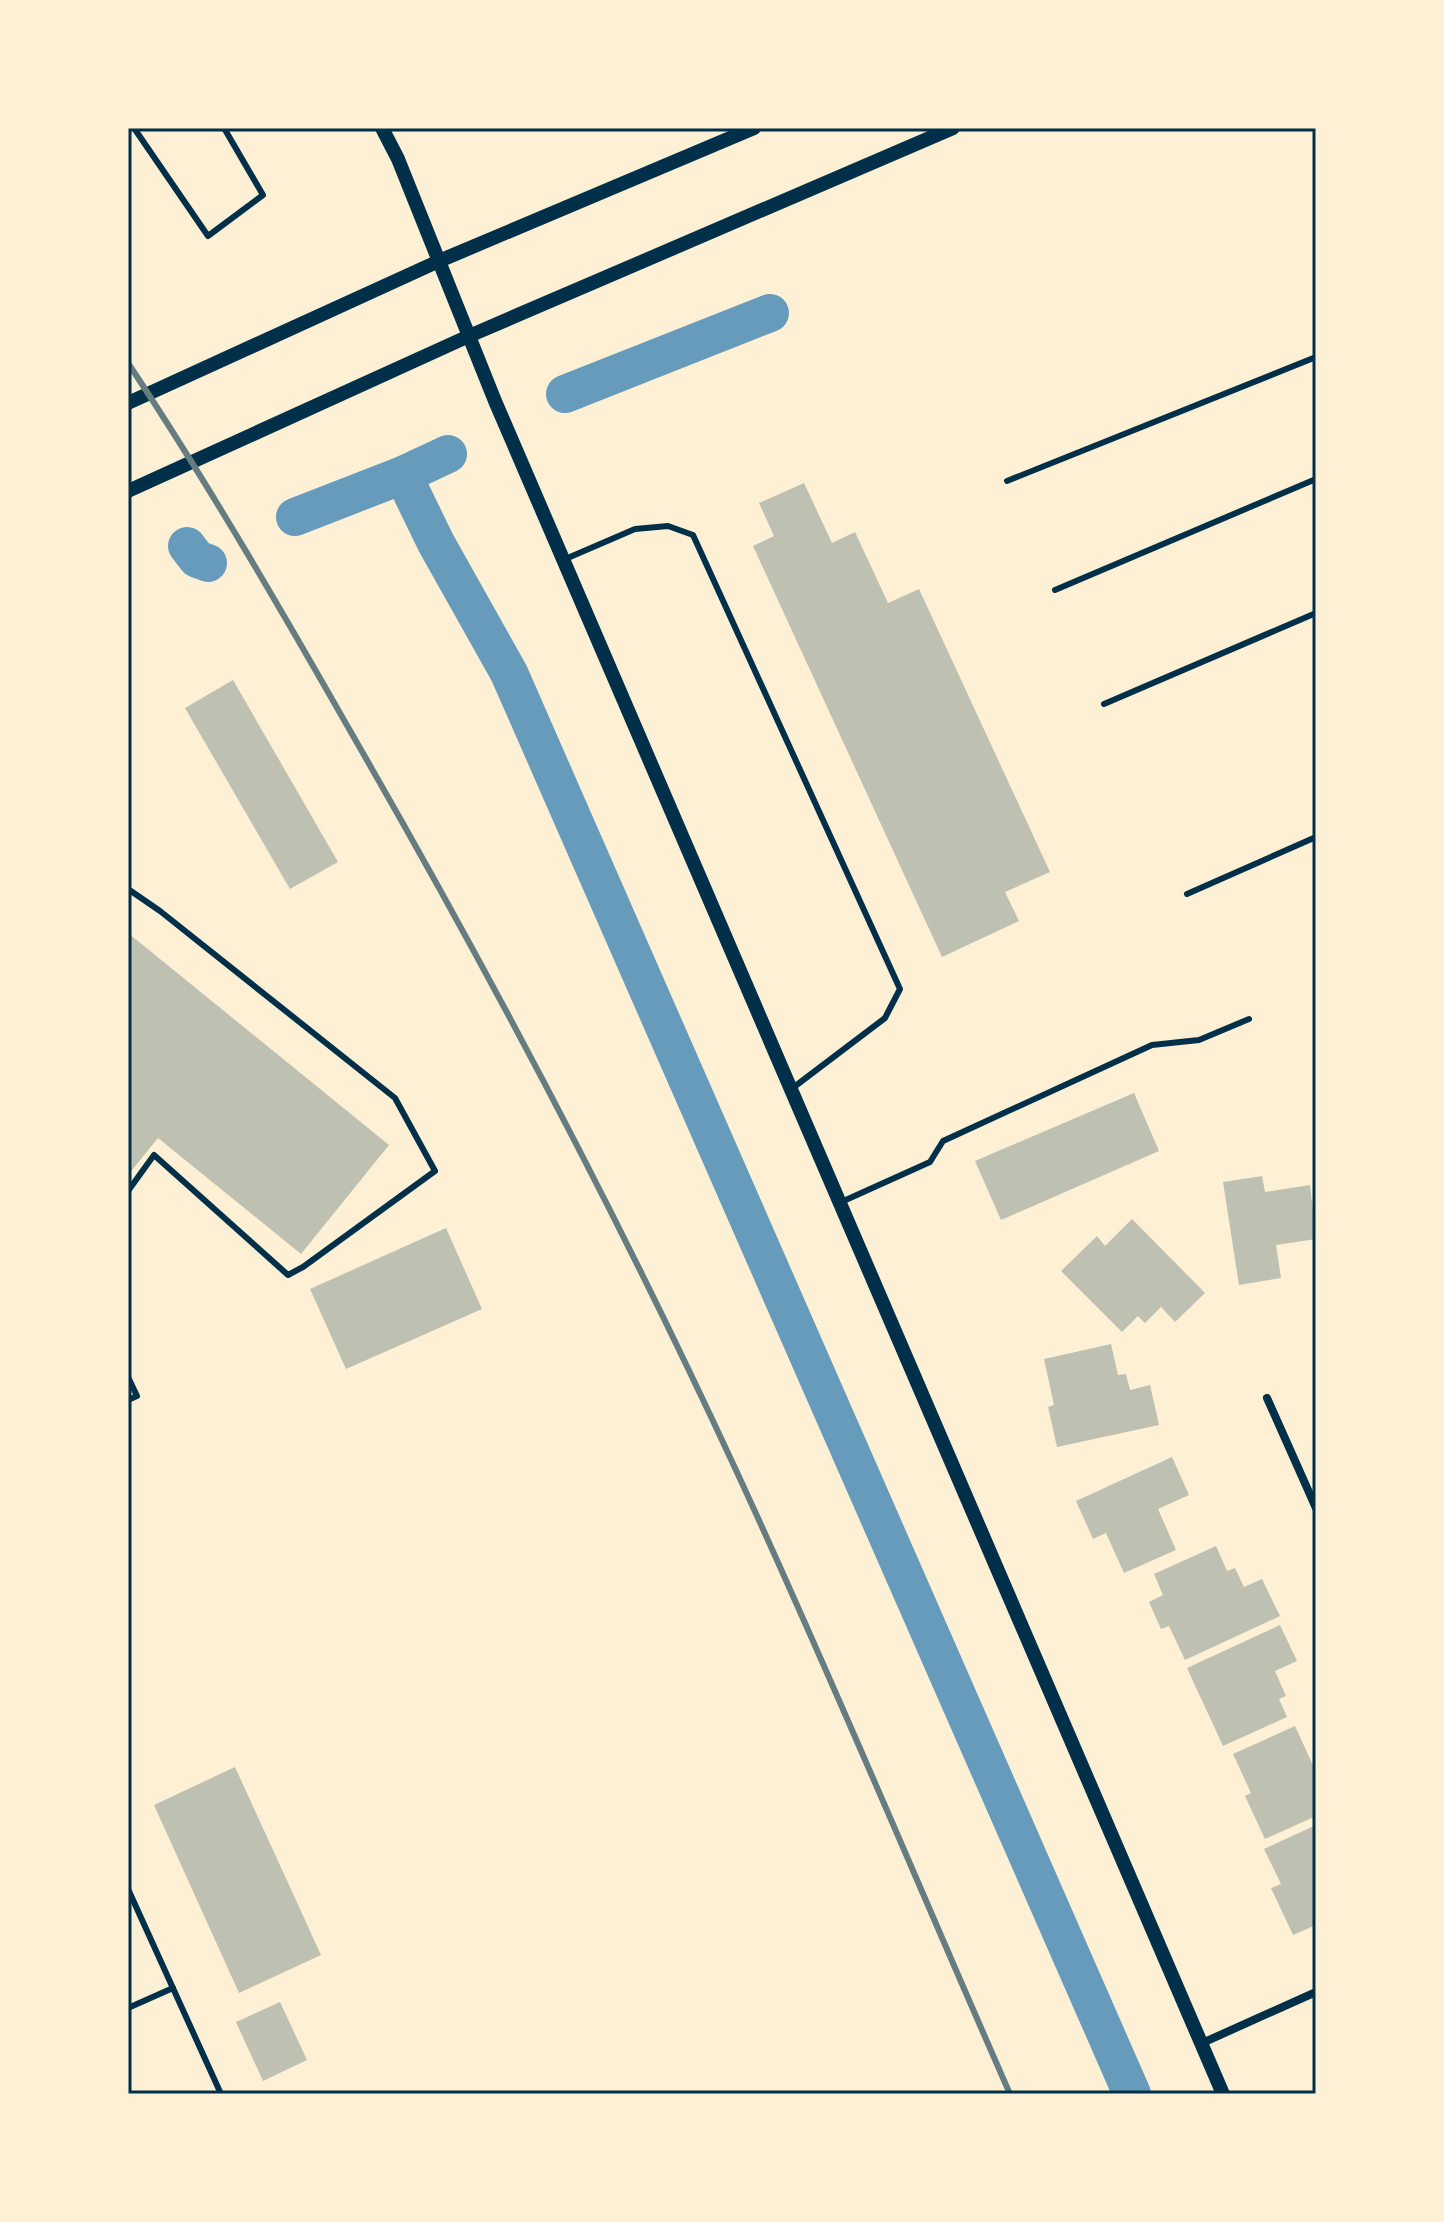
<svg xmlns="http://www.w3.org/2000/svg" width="1444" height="2222" font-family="'Nunito Sans',sans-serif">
<rect width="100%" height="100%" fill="#fdf0d5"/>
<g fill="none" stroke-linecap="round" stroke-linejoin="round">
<!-- canal -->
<g stroke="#669bbc" stroke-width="38">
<path d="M565,394L770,313"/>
<path d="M403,475L436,543L509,673L1132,2094"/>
<path d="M295,517L403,475L448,454"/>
<path d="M187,546L197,559L208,563"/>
</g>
</g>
<!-- building -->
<g fill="#bec0b2">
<path d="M804,483L832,543L855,532L888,603L919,589L1050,872L1005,892L1019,921L942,957L753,546L774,536L759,503Z"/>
<path d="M233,680L338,862L290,889L185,708Z"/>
<path d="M128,933L389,1145L301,1254L158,1138L128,1175Z"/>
<path d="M1134,1093L1159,1151L1001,1220L975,1161Z"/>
<path d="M1262,1176L1265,1192L1310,1185L1316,1239L1276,1245L1281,1278L1239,1285L1223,1182Z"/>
<path d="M1132,1219L1205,1293L1175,1322L1161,1307L1145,1323L1138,1316L1122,1332L1061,1271L1097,1236L1105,1246Z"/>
<path d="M446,1228L482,1309L346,1369L310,1289Z"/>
<path d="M1111,1344L1118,1375L1126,1374L1130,1390L1150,1385L1159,1425L1057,1447L1048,1407L1054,1405L1044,1359Z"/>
<path d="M1172,1457L1189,1495L1158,1509L1176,1550L1124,1573L1106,1533L1093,1539L1076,1501Z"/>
<path d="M1216,1546L1227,1571L1235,1568L1244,1587L1262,1579L1280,1616L1185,1660L1169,1626L1161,1629L1149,1602L1163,1595L1154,1574Z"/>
<path d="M1280,1625L1297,1661L1275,1671L1286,1696L1279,1699L1287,1717L1223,1746L1187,1668Z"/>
<path d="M1295,1726L1316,1772V1816L1265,1839L1245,1796L1251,1793L1233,1754Z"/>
<path d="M235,1767L321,1955L239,1993L154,1805Z"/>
<path d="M1316,1825V1925L1293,1935L1271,1888L1281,1884L1264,1849Z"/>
<path d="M280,2002L307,2060L263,2081L236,2022Z"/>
</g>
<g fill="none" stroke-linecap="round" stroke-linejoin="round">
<!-- service -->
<g stroke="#003049" stroke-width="6">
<path d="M134,128L208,236L263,195L224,128"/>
<path d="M1007,481L1316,357"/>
<path d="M563,560L635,529L668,526L693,535L900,989L885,1018L790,1090"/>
<path d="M1055,590L1316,479"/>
<path d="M1104,704L1316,613"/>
<path d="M128,889L160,911L395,1098L435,1171L303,1267L288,1275L154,1155L128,1191"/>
<path d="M1187,894L1316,837"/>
<path d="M839,1203L930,1162L943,1141L1152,1045L1199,1040L1249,1019"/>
<path d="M128,1377L137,1396L128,1400"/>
<path d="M128,1889L221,2094"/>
<path d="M128,2008L173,1988"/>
</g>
<!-- minor -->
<g stroke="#003049" stroke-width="8">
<path d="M1267,1398L1316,1508"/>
<path d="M1200,2044L1316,1992"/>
</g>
<!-- tertiary -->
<g stroke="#003049" stroke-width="14">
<path d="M382,128L398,159L495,401L1223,2094"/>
<path d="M128,403L439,261L754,128"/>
<path d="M128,491L469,336L953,128"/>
</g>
<!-- rail -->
<path stroke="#657d81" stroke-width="6" d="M128,363C211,488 286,618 360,748C495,983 621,1222 735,1468C831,1675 918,1885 1010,2094"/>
</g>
<!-- border -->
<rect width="1444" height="2222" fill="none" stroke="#fdf0d5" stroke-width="260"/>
<rect x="130" y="130" width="1184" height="1962" fill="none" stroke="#003049" stroke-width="3"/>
</svg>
